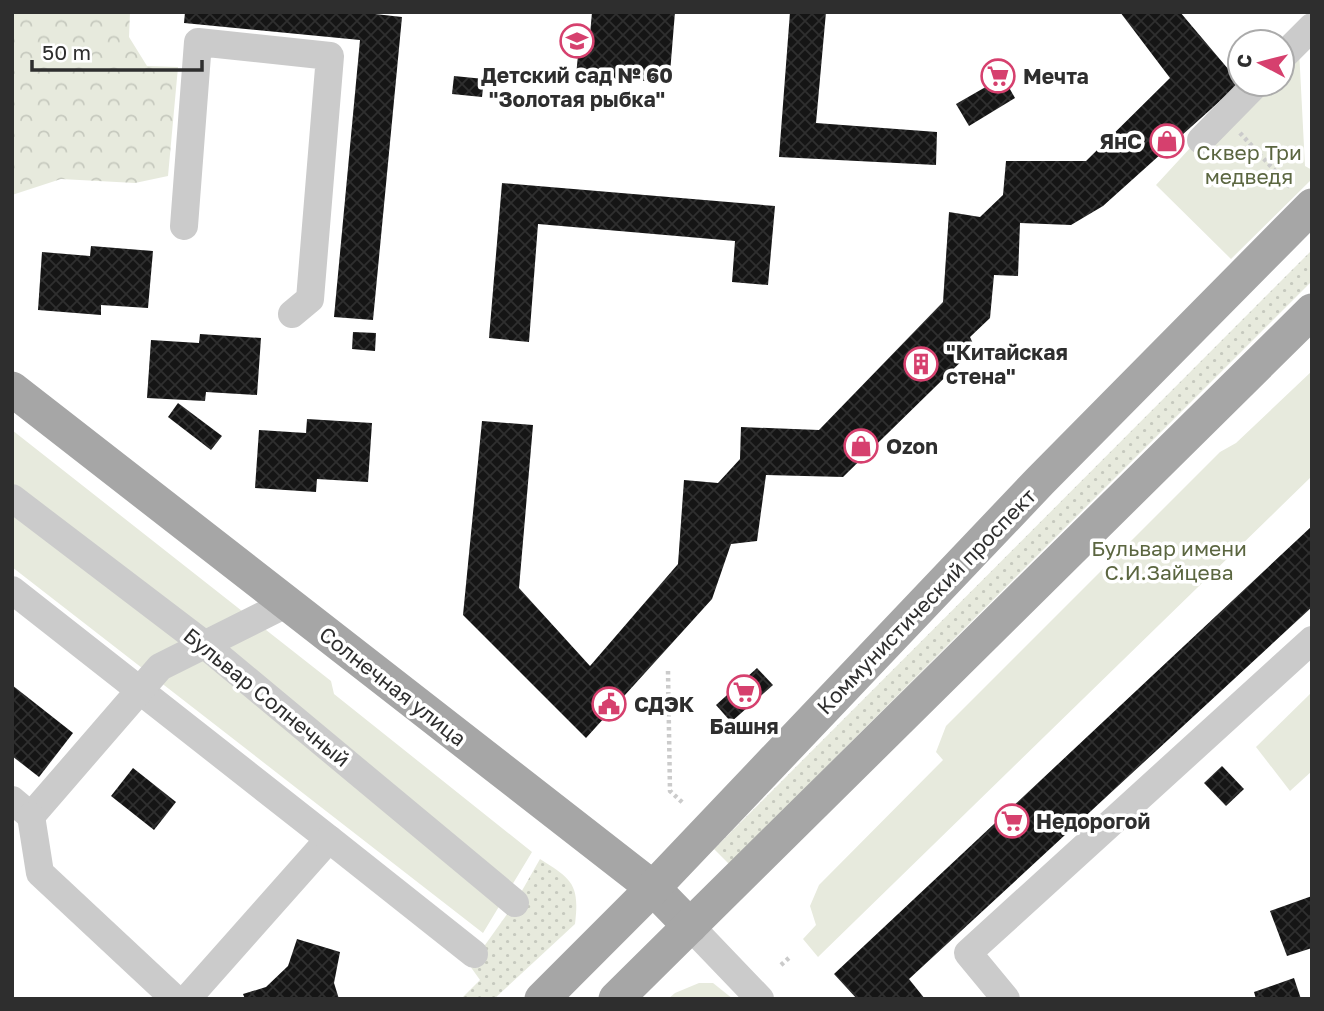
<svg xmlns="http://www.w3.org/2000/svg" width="1324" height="1011" font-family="'Golos Text',sans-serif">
<defs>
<pattern id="grass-dots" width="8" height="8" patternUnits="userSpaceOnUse" patternTransform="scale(1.75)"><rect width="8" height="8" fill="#e7eadd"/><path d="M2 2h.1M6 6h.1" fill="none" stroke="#c6c9be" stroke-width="1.8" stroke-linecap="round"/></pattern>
<pattern id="forest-crowns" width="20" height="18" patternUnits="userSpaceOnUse" patternTransform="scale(1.75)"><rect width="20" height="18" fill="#e7eadd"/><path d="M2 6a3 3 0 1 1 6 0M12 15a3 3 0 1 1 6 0" fill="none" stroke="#c6c9be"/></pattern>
<pattern id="building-cross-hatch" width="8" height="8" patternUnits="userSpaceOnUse" patternTransform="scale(1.75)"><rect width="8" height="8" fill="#151515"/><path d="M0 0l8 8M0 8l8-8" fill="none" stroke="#2f2f2f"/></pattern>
</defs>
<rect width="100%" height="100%" fill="#fff"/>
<!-- grass -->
<g fill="url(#grass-dots)">
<path d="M1312,250V281L729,864L714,849Z"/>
<path d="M540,859C571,879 580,883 575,924L494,999H461L480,980L470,966L515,903Z"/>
</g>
<!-- forest -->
<path fill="url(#forest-crowns)" d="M12,12H130L129,37L147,66L178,67L168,176L135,183L61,179L12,195Z"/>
<!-- green -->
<g fill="#e7eadd">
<path d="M1298,30L1305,166L1312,170V179L1231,259L1156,185L1249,84H1282V48Z"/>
<path d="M1312,371V476L818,957L803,939L816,925L810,906L819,885L943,760L936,752L946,726L1220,452L1236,443Z"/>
<path d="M12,430L331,681L334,694L532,852L483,933L12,567Z"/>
<path d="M1312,692V771L1290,791L1256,747Z"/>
<path d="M699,983H713L733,999H668L675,993Z"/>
</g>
<!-- building -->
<g fill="url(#building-cross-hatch)">
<path d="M185,12H357L402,17L373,320L334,317L360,40L184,23Z"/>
<path d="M592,12H675L670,73L659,82L576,76L580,34L590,35Z"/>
<path d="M790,12H826L816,123L937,132L936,165L779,157Z"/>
<path d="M1120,12H1180L1240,83L1103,206L1071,225L1020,223L1018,276L994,275L990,318L970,337L975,348L843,477L766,475L757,541L731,544L712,599L586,738L463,615L482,421L533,425L519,588L590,666L678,564L684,480L718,483L740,459L741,427L819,430L943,302L949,212L980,217L1003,195L1006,161H1086L1170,78Z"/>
<path d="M454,76L484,79L482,97L452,94Z"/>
<path d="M1003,77L1015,98L969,126L956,104Z"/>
<path d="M502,183L775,206L768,285L732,282L735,241L538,224L529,342L489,338Z"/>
<path d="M91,246L153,251L148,308L101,305V315L38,310L42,252L90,256Z"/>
<path d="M353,332L376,333L375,351L352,349Z"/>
<path d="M200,334L261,338L257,395L206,392L205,401L147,398L151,340L199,343Z"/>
<path d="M178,403L222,436L211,450L168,417Z"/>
<path d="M307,419L372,423L368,482L317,479L316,492L255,488L259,430L306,433Z"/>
<path d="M1312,526V607L909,979L925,999H857L834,974Z"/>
<path d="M757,668L773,685L731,722L716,705Z"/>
<path d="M12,685L73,733L39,777L12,756Z"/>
<path d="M1222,766L1244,789L1226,806L1204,783Z"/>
<path d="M133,768L176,802L154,830L111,796Z"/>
<path d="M1312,896V948L1287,956L1270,911Z"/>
<path d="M297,939L340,952L334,983L339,999H245L243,994L266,987L288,966Z"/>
<path d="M1294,978L1301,999H1256L1254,992Z"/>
</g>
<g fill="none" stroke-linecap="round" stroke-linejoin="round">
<!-- path -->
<g stroke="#cbcbcb" stroke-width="4.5" stroke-dasharray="3.5 3.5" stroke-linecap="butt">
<path d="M1240,133L1291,188"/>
<path d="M668,671L670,791L684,804"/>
<path d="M781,965L790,957"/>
</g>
<!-- minor -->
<g stroke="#cbcbcb" stroke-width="28">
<path d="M1282,57L1312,27"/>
<path d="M1201,140L1256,84"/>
<path d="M184,226L198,42L330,56L310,299L292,314"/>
<path d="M12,498L205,645L515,903"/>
<path d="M12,590L329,839L187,999"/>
<path d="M12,800L31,816L160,667L286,604"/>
<path d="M31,816L40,873L175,999"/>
<path d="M329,839L474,954"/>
<path d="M690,926L760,999"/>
<path d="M1006,999L968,953L1312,640"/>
</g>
<!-- major -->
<g stroke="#a6a6a6" stroke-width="35">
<path d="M12,389L653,888L690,926"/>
<path d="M542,999L653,888L1040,481L1312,206"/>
<path d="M616,999L1312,311"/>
</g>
</g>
<!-- icons -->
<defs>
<symbol id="school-ring" viewBox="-11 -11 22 22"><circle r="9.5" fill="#fff" stroke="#d6406e" stroke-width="1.5"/><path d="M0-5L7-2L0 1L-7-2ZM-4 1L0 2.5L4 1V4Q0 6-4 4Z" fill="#d6406e"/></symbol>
<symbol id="supermarket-ring" viewBox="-11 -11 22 22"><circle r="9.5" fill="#fff" stroke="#d6406e" stroke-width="1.5"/><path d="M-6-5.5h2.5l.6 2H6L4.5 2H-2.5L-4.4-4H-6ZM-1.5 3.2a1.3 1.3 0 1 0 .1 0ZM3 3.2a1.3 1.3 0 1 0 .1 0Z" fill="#d6406e"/></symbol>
<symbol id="shop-ring" viewBox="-11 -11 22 22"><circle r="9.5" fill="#fff" stroke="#d6406e" stroke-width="1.5"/><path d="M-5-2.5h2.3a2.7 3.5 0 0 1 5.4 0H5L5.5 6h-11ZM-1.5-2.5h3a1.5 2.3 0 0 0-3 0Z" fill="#d6406e"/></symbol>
<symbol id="building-ring" viewBox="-11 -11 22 22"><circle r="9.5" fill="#fff" stroke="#d6406e" stroke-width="1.5"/><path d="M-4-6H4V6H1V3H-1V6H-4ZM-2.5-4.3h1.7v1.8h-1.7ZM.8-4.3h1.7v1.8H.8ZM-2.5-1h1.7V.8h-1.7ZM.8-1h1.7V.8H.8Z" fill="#d6406e"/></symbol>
<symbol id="civic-ring" viewBox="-11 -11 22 22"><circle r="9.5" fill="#fff" stroke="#d6406e" stroke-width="1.5"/><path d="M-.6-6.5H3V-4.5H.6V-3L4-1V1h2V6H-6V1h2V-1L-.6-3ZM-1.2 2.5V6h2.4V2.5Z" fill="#d6406e"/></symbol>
</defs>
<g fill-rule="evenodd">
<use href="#school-ring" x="558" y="22" width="38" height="38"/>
<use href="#supermarket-ring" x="979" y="57" width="38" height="38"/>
<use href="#shop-ring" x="1148" y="122" width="38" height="38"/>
<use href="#building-ring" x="902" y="345" width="38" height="38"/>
<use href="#shop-ring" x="842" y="427" width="38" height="38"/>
<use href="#supermarket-ring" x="725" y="673" width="38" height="38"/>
<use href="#civic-ring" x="590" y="685" width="38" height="38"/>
<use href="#supermarket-ring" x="993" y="802" width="38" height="38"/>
</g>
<g text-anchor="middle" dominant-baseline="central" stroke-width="7" stroke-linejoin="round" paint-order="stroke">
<!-- poi labels -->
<g font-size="21" font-weight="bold" fill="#2e2e2e" stroke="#fff" text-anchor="start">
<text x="577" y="75" text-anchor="middle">Детский сад № 60<tspan x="577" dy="24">"Золотая рыбка"</tspan></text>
<text x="1023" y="76">Мечта</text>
<text x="1142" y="141" text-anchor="end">ЯнС</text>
<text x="946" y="352">"Китайская<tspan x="946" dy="24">стена"</tspan></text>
<text x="886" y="446">Ozon</text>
<text x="634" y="704">СДЭК</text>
<text x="744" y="726" text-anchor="middle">Башня</text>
<text x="1036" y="821">Недорогой</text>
</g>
<!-- park labels -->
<g font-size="21" fill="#5b6640" stroke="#fff">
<text x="1249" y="152">Сквер Три<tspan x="1249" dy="24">медведя</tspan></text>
<text x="1169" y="548">Бульвар имени<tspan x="1169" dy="24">С.И.Зайцева</tspan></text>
</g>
<!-- street labels -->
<g font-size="21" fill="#2e2e2e" stroke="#fff">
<text transform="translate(926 601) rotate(-46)">Коммунистический проспект</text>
<text transform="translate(393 686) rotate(38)">Солнечная улица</text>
<text transform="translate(267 697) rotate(39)">Бульвар Солнечный</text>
</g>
</g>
<!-- border -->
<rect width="1324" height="1011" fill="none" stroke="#2e2e2e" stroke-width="28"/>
<!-- north arrow -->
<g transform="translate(1261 63) rotate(277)"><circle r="33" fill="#ffffff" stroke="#ababab" stroke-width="2"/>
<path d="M0-5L12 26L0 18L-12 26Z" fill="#d6406e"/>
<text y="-10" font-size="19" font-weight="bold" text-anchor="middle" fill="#2e2e2e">С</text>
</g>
<!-- scale -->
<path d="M32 60v10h170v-10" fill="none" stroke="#2e2e2e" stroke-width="3.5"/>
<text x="42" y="60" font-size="21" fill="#2e2e2e" stroke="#ffffff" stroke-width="5" paint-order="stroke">50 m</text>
</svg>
